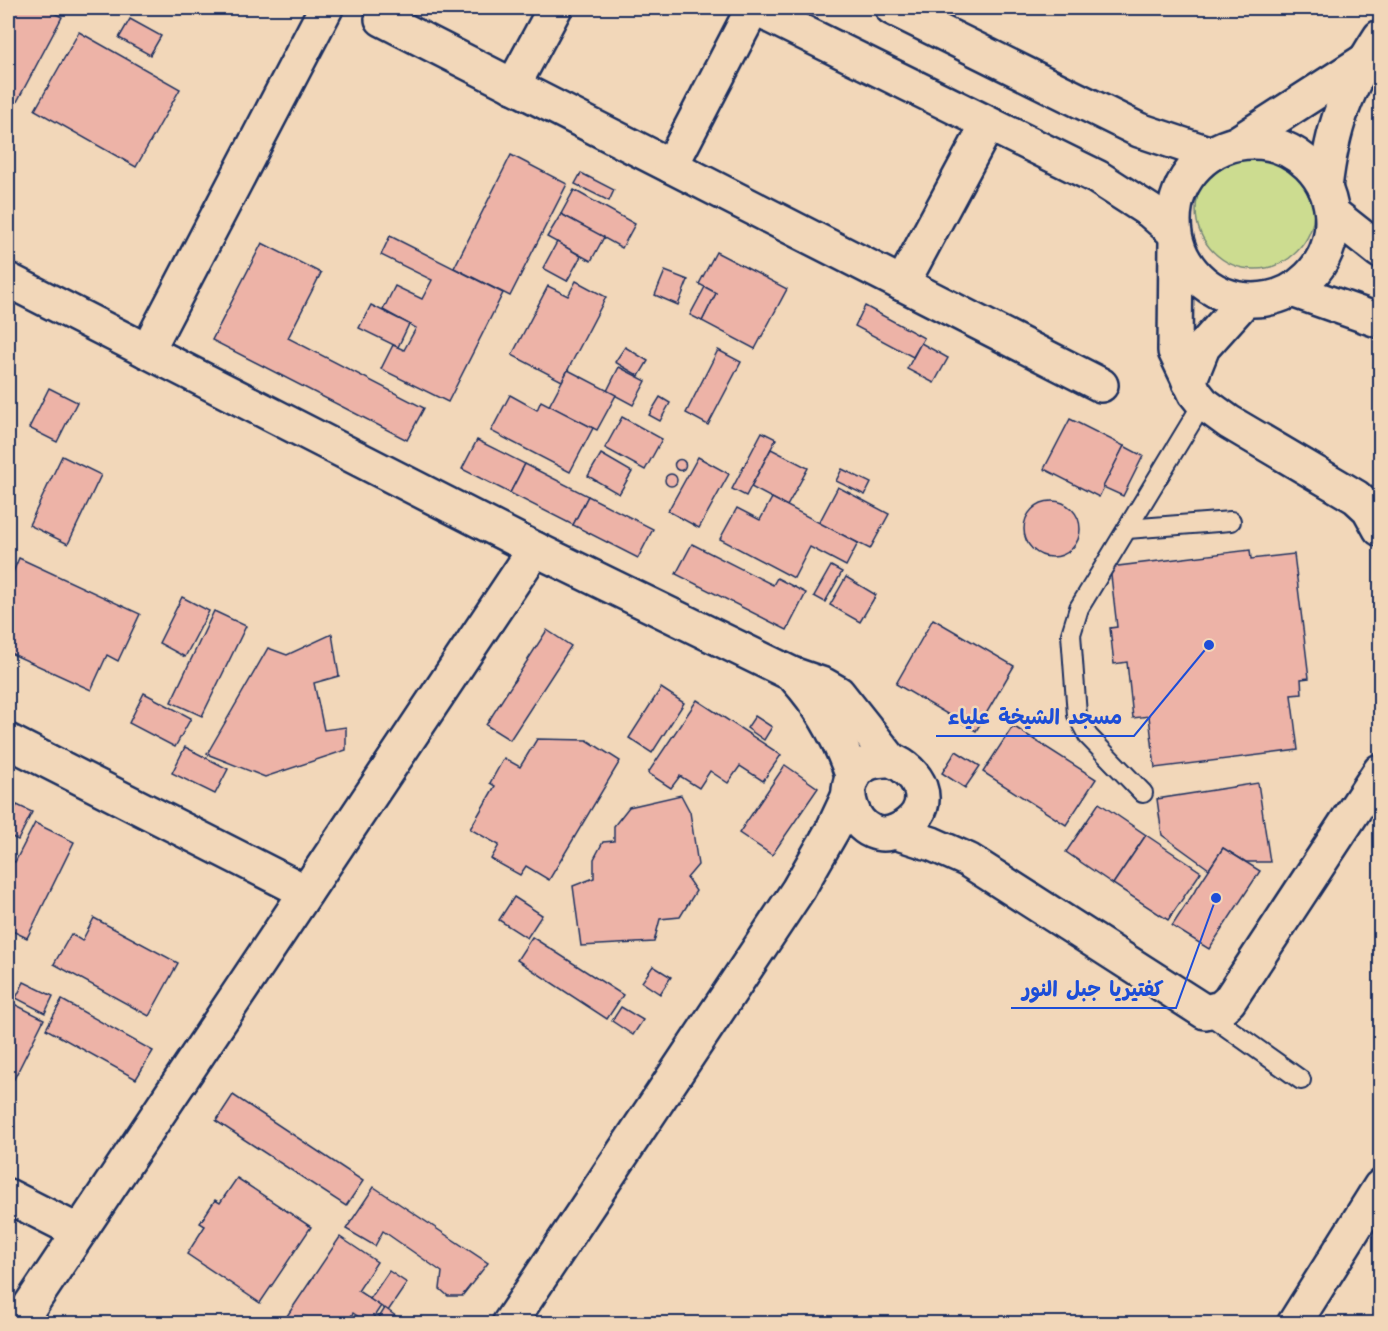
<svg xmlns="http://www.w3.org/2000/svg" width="1388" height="1331" font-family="'Architects Daughter','Playpen Sans Arabic',sans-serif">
<rect width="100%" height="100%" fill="#f2d7b9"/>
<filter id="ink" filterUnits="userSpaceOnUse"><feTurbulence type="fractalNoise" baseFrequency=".0167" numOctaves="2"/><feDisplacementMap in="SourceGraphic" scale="12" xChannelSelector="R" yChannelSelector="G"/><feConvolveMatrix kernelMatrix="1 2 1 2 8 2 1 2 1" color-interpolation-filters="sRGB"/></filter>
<g filter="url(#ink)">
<!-- green -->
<circle fill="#ccdc90" stroke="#748677" stroke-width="1.5" cx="1255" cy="210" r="59"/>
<!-- building -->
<g fill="#edb3a7" stroke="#1b2f5e" stroke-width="1.5">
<path d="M15,8H44L62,17L12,111L8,109V21Z"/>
<path d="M130,19L161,36L150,55L119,38Z"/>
<path d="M79,32L180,89L136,167L35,110Z"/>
<path d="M511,155L567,184L510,296L454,268Z"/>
<path d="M581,173L614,190L609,201L575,184Z"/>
<path d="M574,190L635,224L622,248L561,214Z"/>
<path d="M561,214L604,237L591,261L547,237Z"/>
<path d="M390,236L503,293L448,402L381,369L393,345L404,350L416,328L383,310L395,286L422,299L432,280L381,255Z"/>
<path d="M557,242L581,256L567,281L543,268Z"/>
<path d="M262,243L321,273L288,338L424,408L407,440L212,340Z"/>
<path d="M716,252L787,289L755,349L702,321L716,293L699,284Z"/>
<path d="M665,271L688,280L678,305L655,295Z"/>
<path d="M576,281L606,297L562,381L512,355L548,286L568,296Z"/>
<path d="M705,287L716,293L702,321L690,315Z"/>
<path d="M371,305L409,324L398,347L359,328Z"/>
<path d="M865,306L924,338L913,357L855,326Z"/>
<path d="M921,343L948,358L934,383L907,369Z"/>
<path d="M625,347L648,361L639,376L615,362Z"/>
<path d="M718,350L741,362L708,425L686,413Z"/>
<path d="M619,367L646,381L633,405L607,391Z"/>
<path d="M568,370L616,395L597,430L549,406Z"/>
<path d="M49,388L77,402L57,442L29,428Z"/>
<path d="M510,395L537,410L541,401L593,428L570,472L491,431Z"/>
<path d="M660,397L670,403L660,421L649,415Z"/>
<path d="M622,417L662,439L645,470L605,448Z"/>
<path d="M1070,419L1124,446L1099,497L1044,469Z"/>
<path d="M762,432L776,439L746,496L732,489Z"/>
<path d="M477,440L525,464L510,493L462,469Z"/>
<path d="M1124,446L1143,456L1123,496L1103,487Z"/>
<path d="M771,449L808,468L787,506L751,487Z"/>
<path d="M601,454L632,472L619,494L588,476Z"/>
<path d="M62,456L101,475L68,544L29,525Z"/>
<path d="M698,457L729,474L699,528L668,511Z"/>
<circle cx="680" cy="465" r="5.5"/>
<path d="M525,464L588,496L573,525L510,493Z"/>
<path d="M842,469L871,483L865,495L836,481Z"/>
<circle cx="671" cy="480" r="6"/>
<path d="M838,487L889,514L870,549L819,523Z"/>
<path d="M588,496L653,529L638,558L573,525Z"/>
<path d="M772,498L858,543L846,566L810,547L794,578L720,539L737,508L760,520Z"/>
<circle cx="1052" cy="529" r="28"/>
<path d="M692,544L773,585L777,578L806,593L787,630L676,574Z"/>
<path d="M1250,550L1251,559L1294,554L1309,678L1301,679L1302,694L1291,695L1298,750L1155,768L1149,716L1133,718L1127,662L1114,664L1110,628L1117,627L1110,567Z"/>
<path d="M19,558L140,614L118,661L107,655L91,690L8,652V584Z"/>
<path d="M831,566L842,572L825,602L814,596Z"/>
<path d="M846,577L876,595L860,622L830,605Z"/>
<path d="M182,597L209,611L185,657L159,643Z"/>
<path d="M214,611L246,626L202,716L171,702Z"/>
<path d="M933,619L1014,666L976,731L896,684Z"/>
<path d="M547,630L571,646L510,740L486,725Z"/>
<path d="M332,634L339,676L314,683L324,730L346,727V750L265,777L207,754L268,648L287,655Z"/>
<path d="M661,688L684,703L652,753L629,738Z"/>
<path d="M144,693L191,718L175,747L129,723Z"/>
<path d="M697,700L781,755L763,781L740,766L728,783L710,771L699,788L680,776L671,788L648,773Z"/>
<path d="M755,716L772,727L764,740L747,728Z"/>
<path d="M1013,726L1096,779L1066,825L983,772Z"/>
<path d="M537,739L587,740L620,761L549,880L526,866L520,875L491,859L499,845L470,829L495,786L490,783L504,758L520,767Z"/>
<path d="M185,747L228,769L215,794L172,773Z"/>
<path d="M956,751L980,766L965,788L942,773Z"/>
<path d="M785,765L818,788L772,855L739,833Z"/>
<path d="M1258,783L1270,862H1246L1223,848L1209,869L1162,835L1157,799Z"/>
<path d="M681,795L690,812L698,865L687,878L696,891L680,917L660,919L654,942L581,946L573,886L594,878V859L603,842L614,841V826L629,807Z"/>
<path d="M1099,803L1146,835L1113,884L1066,852Z"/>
<path d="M17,805L32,812L18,840L8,835V823Z"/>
<path d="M35,823L74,842L27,938L8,929V859L15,862Z"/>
<path d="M1146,835L1201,872L1168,920L1113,884Z"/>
<path d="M1223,848L1260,871L1209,949L1172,926Z"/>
<path d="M514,897L542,915L527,938L499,920Z"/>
<path d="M94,918L178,963L149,1016L54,964L71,934L82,941Z"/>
<path d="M532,937L623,995L607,1019L517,960Z"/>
<path d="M653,966L671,977L660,994L642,982Z"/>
<path d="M24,982L53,996L45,1013L16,998Z"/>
<path d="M62,1000L153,1051L136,1079L46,1029Z"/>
<path d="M8,1001L44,1019L14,1079L8,1076Z"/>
<path d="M621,1007L643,1020L633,1035L612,1021Z"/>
<path d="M233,1095L363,1181L346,1206L216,1121Z"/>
<path d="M237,1178L311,1227L260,1303L187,1254L205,1226L200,1223L215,1200L220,1203Z"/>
<path d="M374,1187L488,1263L462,1296H448L440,1289L442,1272L383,1231L375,1246L346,1229Z"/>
<path d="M340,1237L377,1262L358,1291L381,1306L369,1324L353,1313L346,1324H285L283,1322Z"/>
<path d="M389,1271L407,1283L388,1311L370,1299Z"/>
<path d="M385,1308L405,1323V1324H375Z"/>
</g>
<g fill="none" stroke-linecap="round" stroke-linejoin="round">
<defs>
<g id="lane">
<path d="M1127,529L1231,521"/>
<path d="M1143,793L1088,736L1077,715L1071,634L1079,608L1203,403"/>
<path d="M1205,1012L1301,1080"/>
</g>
<g id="street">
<path d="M382,19L1101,385"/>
<path d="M513,86L555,8"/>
<path d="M1237,143L1364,61"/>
<path d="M671,166L753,8"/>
<path d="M1325,188C1332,126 1346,89 1380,37"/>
<path d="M1176,241L1175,351L1195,393L1203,403L1229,422L1356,497L1369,509L1380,529"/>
<path d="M8,280L535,549L792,674L824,685L838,693L891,760C918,770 936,802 908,824C855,867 815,756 891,760"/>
<path d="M902,284L988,124"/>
<path d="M147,351L326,8"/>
<path d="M1189,382L1203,347L1245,300"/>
<path d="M796,678C823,708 840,739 853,777"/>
<path d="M8,741L306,892"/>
<path d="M895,832L932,844L968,860L1205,1012L1221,1008L1229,1001L1380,771"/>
<path d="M8,1196L79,1232"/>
<path d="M18,1324L535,549"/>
<path d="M509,1324L798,890L833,829L848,797"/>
</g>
<g id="secondary">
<path d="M754,8L1097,177L1150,211L1174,232"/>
<path d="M892,8L1139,130L1211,154"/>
<circle cx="1253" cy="221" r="79"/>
<path d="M1332,213L1380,251"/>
<path d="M1295,291L1380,321"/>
</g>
<path id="highway" d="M1294,1324L1380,1187"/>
</defs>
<!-- lane casing -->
<use href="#lane" stroke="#1b2f5e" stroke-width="22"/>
<!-- street casing -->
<use href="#street" stroke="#1b2f5e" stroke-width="38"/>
<!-- secondary casing -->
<use href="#secondary" stroke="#1b2f5e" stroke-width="38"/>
<!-- highway casing -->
<use href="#highway" stroke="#1b2f5e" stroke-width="38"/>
<!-- lane -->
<use href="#lane" stroke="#f2d7b9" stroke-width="18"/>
<!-- street -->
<use href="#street" stroke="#f2d7b9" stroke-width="33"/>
<!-- secondary -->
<use href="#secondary" stroke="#f2d7b9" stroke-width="33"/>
<!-- highway -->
<use href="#highway" stroke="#f2d7b9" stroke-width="33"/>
</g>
</g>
<!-- callouts -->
<path fill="none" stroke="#1d4ed8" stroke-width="2" d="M1209 645L1134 736H936M1216 898L1176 1008H1011"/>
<g fill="#1d4ed8" stroke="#f2d7b9" stroke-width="2">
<circle cx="1209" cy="645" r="6"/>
<circle cx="1216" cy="898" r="6"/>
</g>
<g font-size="21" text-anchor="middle" font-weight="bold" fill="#1d4ed8" stroke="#f2d7b9" stroke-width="5" stroke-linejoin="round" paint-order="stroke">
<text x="1035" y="724">مسجد الشيخة علياء</text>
<text x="1093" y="996">كفتيريا جبل النور</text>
</g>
<!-- margin -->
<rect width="1388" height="1331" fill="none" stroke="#f2d7b9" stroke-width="30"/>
<rect x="15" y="15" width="1358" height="1301" fill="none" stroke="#1b2f5e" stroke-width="2" filter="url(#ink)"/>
</svg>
